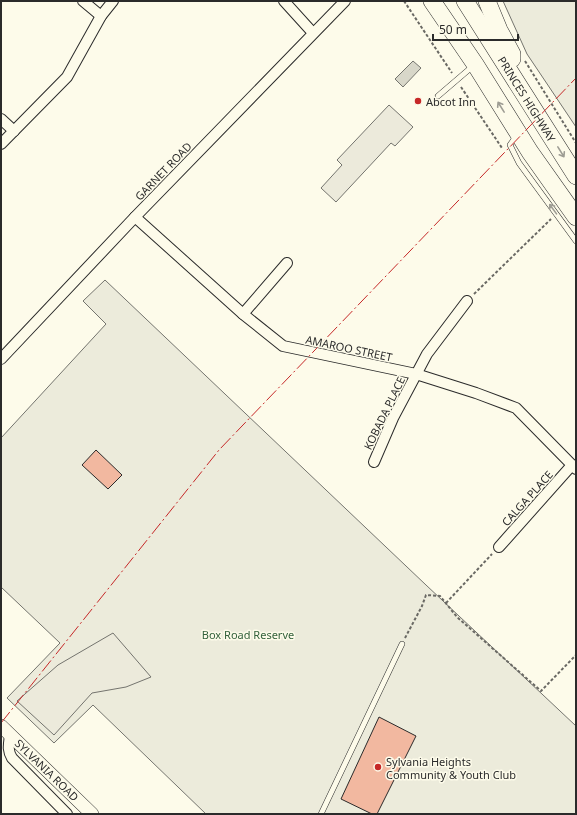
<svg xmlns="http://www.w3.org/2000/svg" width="577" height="815" font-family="'Noto Sans',sans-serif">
<rect width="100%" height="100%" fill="#fdfbea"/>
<!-- green -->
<g fill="#ecebdb" stroke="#74746e">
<path d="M503,1H576V127L527,54Z"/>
<path d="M105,280L426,585L576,726V814H206L93,705L54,743L7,698L60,643L1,587V438L106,324L83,301Z"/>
</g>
<!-- parking -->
<g fill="#eceadb" stroke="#74746e">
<path d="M389,105L413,127L395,146L391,143L336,202L321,188L342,165L337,160Z"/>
<path d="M113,633L151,677L126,687L92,693L54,735L17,701L58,665Z"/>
</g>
<!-- water -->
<path fill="#d8d7c9" stroke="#74746e" d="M413,61L421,68L403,87L395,79Z"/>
<!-- building -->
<g fill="#f2b8a0" stroke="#2b2b2b">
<path d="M96,450L122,475L108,489L82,465Z"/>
<path d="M379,717L416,736L377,814H372L341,799Z"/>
</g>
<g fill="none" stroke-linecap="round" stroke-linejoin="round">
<defs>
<g id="service">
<path d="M438,96L473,66"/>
<path d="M517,135L510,145L519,163L576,241"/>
<path d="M321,814L402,644"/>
</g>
<g id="minor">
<path d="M83,1L101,16"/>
<path d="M284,1L313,33"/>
<path d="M1,119L14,131"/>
<path d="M1,144L67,77L101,16L113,1"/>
<path d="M135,217L243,314L283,346L416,374L476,393L516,408L576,469"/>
<path d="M243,314L287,263"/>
<path d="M1,359L135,217L345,1"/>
<path d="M374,462L393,418L427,354L467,301"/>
<path d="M499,547L572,465"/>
<path d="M10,735C9,744 7,750 12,758L67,814"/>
</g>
<path id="tertiary" d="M1,726L92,814"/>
<g id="trunk">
<path d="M432,1L475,64L530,152L576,217"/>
<path d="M465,1L576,176"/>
<path d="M487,1L499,30L512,54V59"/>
</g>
</defs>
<!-- service casing -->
<use href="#service" stroke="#2b2b2b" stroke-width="6"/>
<!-- minor casing -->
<use href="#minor" stroke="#2b2b2b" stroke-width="12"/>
<!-- tertiary casing -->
<use href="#tertiary" stroke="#2b2b2b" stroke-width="14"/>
<!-- trunk casing -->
<use href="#trunk" stroke="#2b2b2b" stroke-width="18"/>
<!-- path -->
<g stroke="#6a6964" stroke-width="2" stroke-dasharray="3 2" stroke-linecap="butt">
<path d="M404,1L452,73"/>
<path d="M525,61L576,143"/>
<path d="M461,87L502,148"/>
<path d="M474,294L551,219"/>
<path d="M446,603L492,554"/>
<path d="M405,638L422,606L426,595L440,596L457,617L541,691L576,655"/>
</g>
<!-- service -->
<use href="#service" stroke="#fdfbea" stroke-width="5"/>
<!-- minor -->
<use href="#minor" stroke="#fdfbea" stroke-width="10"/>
<!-- tertiary -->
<use href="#tertiary" stroke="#fdfbea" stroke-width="13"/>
<!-- trunk -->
<use href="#trunk" stroke="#fdfbea" stroke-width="17"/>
<!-- power -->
<path stroke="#c62828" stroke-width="1" stroke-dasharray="14 3 2 3" stroke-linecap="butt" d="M1,723L219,450L576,78"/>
</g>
<!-- one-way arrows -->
<defs><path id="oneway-shaft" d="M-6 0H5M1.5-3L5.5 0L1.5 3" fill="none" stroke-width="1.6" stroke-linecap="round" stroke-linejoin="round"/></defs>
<g stroke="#9e9d94">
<use href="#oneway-shaft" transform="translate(501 107) rotate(-122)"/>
<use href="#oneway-shaft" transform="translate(561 152) rotate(58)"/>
<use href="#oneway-shaft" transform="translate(553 209) rotate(-126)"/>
</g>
<!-- markers -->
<g fill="#c62828" stroke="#fdfbea" stroke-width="1.5">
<circle cx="418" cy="101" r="4"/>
<circle cx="378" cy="767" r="4"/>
</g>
<g text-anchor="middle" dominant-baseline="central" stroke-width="3" stroke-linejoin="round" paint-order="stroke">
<!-- street labels -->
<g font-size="11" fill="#2b2b2b" stroke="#fdfbea">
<text transform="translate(527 99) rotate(58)">PRINCES HIGHWAY</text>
<text transform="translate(163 171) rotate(-46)">GARNET ROAD</text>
<text transform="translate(349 348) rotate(12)">AMAROO STREET</text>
<text transform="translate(384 413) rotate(-64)">KOBADA PLACE</text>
<text transform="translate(527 498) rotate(-48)">CALGA PLACE</text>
<text transform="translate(47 770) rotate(44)">SYLVANIA ROAD</text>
</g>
<!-- poi labels -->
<g font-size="11" fill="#2b2b2b" stroke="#fdfbea" text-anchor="start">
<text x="426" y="101">Abcot Inn</text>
<text x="386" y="761">Sylvania Heights<tspan x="386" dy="13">Community &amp; Youth Club</tspan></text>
</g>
<!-- park labels -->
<g font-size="11" fill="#34623c" stroke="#fdfbea">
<text x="248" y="634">Box Road Reserve</text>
</g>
</g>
<!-- border -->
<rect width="577" height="815" fill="none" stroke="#2b2b2b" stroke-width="4"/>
<!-- scale -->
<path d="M433 34v6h85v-6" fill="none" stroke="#2b2b2b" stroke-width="2"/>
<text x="439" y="34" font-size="12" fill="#2b2b2b" stroke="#fdfbea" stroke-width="3" paint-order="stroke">50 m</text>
</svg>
